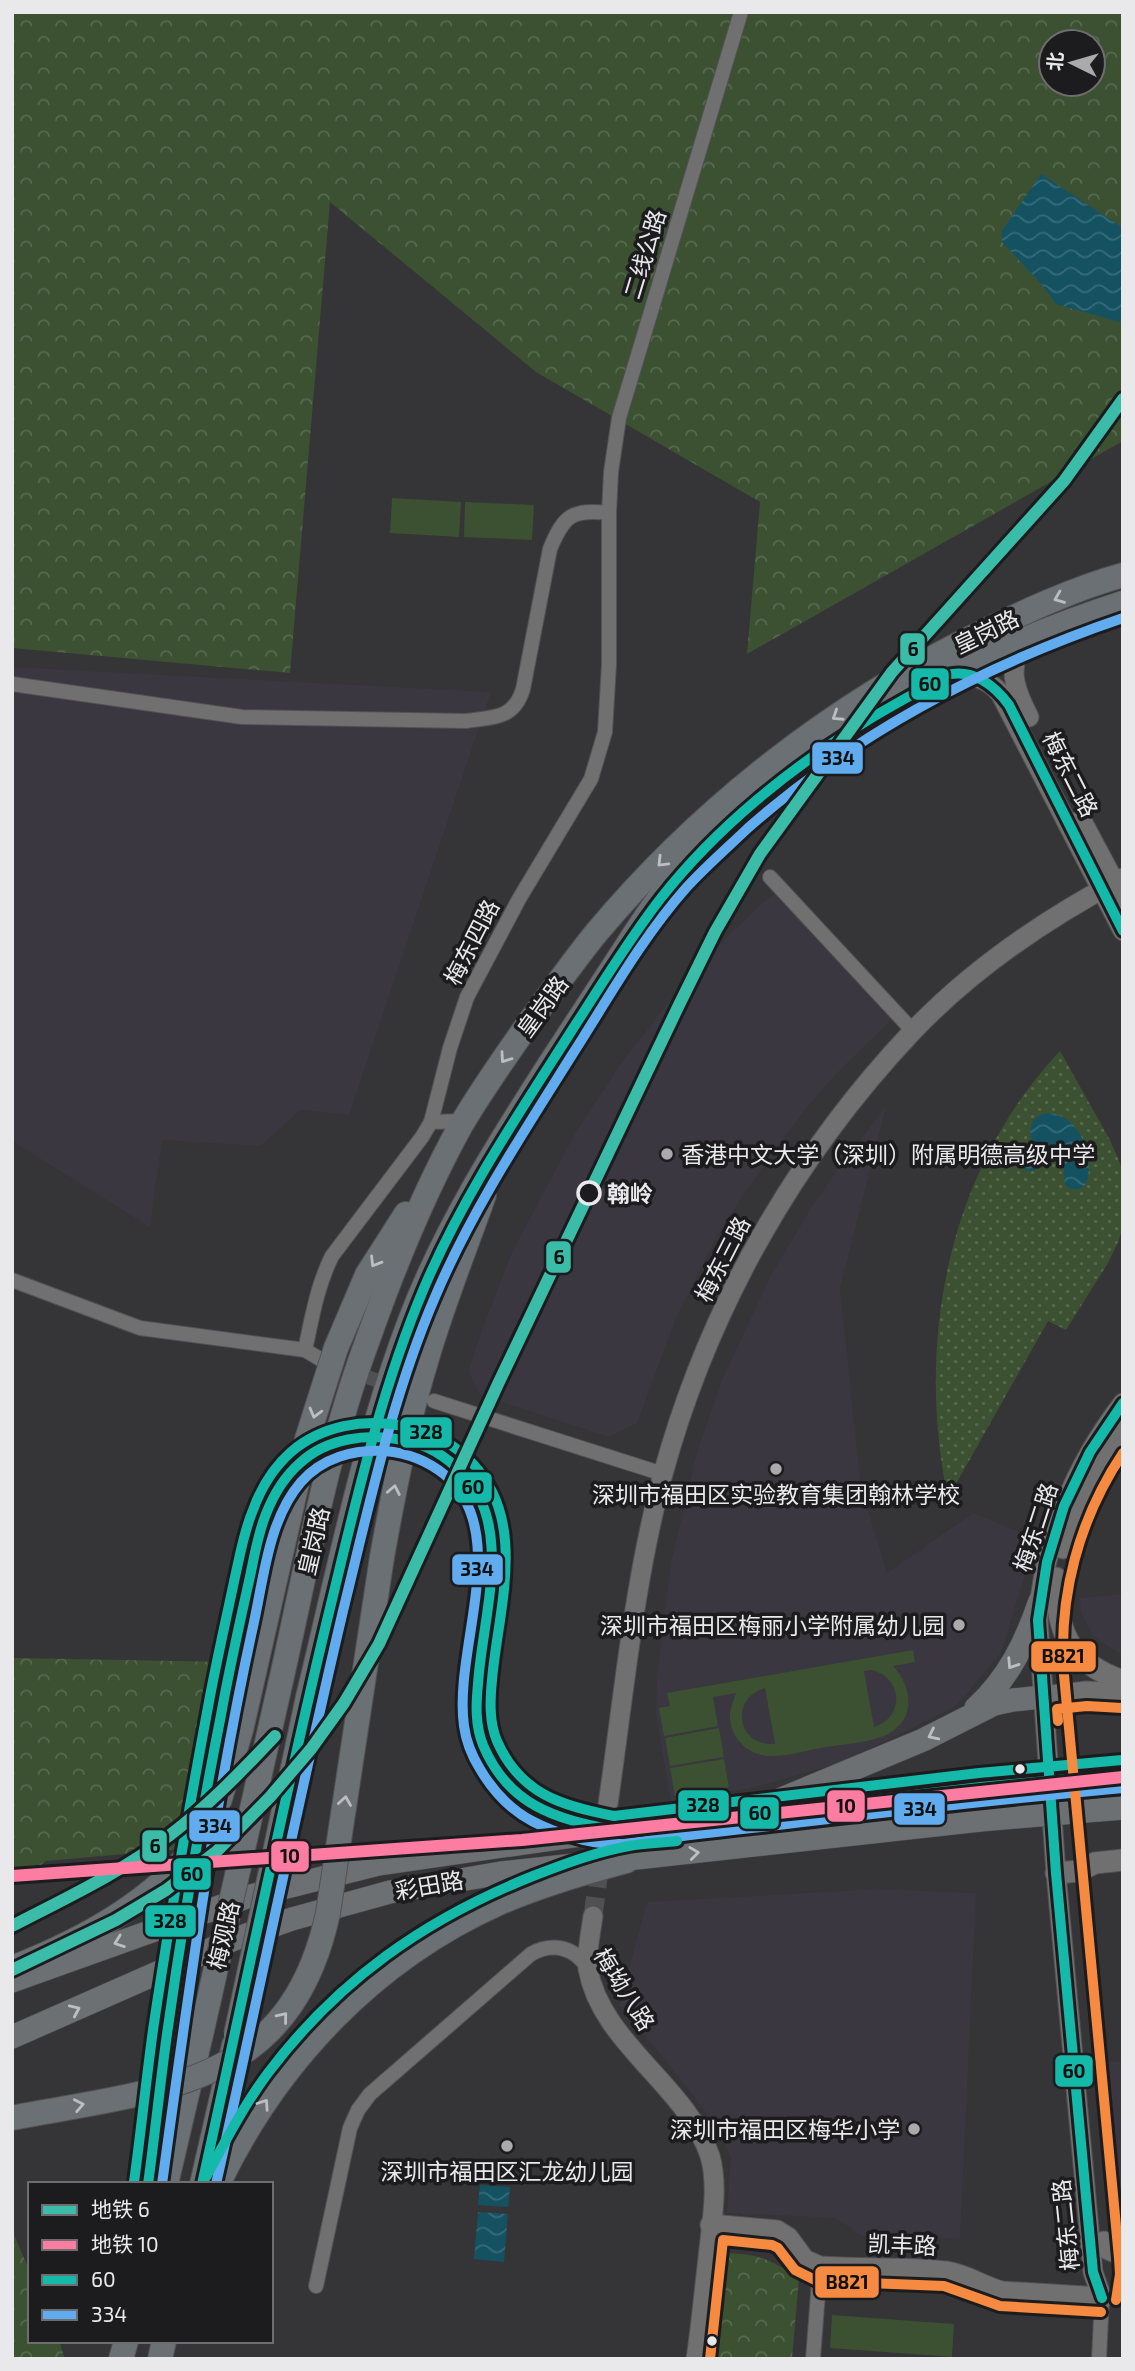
<svg xmlns="http://www.w3.org/2000/svg" width="1135" height="2371" font-family="'Exo 2','Noto Sans SC',sans-serif">
<defs>
<pattern id="forest-crowns" width="20" height="18" patternUnits="userSpaceOnUse" patternTransform="scale(1.75)"><rect width="20" height="18" fill="#3b5132"/><path d="M2 6a3 3 0 1 1 6 0M12 15a3 3 0 1 1 6 0" fill="none" stroke="#576a50"/></pattern>
<pattern id="garden-dots" width="8" height="8" patternUnits="userSpaceOnUse" patternTransform="scale(1.75)"><rect width="8" height="8" fill="#3b5132"/><path d="M2 2h.1M6 6h.1" fill="none" stroke="#576a50" stroke-width="1.8" stroke-linecap="round"/></pattern>
<pattern id="water-waves" width="16" height="10" patternUnits="userSpaceOnUse" patternTransform="scale(1.75)"><rect width="16" height="10" fill="#145262"/><path d="M0 5q4-4 8 0t8 0" fill="none" stroke="#366b79"/></pattern>
</defs>
<rect width="100%" height="100%" fill="#353436"/>
<!-- built -->
<g fill="#3a3740">
<path d="M12,667L491,692L349,1115L301,1110L260,1146L162,1140L150,1227L12,1141Z"/>
<path d="M783,887L898,1013L838,1072L810,1104L784,1137L736,1206L714,1242L676,1318L637,1423L609,1437L480,1395L468,1371L482,1330L513,1250L573,1137L620,1065L672,998L729,935L760,905Z"/>
<path d="M886,1106L840,1289L861,1487L887,1573L973,1513L1036,1539L1001,1653L955,1707L843,1762L755,1787L671,1802L656,1714L657,1676L671,1563L697,1452L722,1380L770,1277L812,1206L836,1172Z"/>
<path d="M1123,1594V1656L1093,1636L1081,1612L1080,1598Z"/>
<path d="M877,1889L976,1893L960,2239L862,2236L836,2218L727,2213L731,2157L714,2123L675,2072L619,2005L647,1902Z"/>
<path d="M1097,2061L1123,2062V2241L1115,2227Z"/>
</g>
<!-- forest -->
<g fill="url(#forest-crowns)" fill-rule="evenodd">
<path d="M12,12H1123V441L747,654L760,502L536,372L330,202L290,673L12,648ZM1051,42H1093V84H1051Z"/>
<path d="M12,1658L231,1662L191,1848L46,1861L12,1887Z"/>
<path d="M12,2230L30,2272V2341H59L65,2359H12Z"/>
<path d="M722,2253C758,2254 770,2258 799,2279L792,2359H714Z"/>
</g>
<!-- garden -->
<path fill="url(#garden-dots)" d="M1060,1051L1110,1140L1120,1163L1123,1175V1225L1119,1240L1108,1263L1066,1330L1048,1321L948,1498C915,1342 948,1169 1060,1051Z"/>
<!-- pitch -->
<g fill="#3b5132" fill-rule="evenodd">
<path d="M392,498L461,502L459,537L390,533Z"/>
<path d="M465,502L534,505L532,540L464,537Z"/>
<path d="M913,1650L915,1662L893,1666C914,1688 916,1722 884,1736C866,1743 845,1744 826,1747C808,1750 787,1757 768,1756C746,1755 728,1735 730,1713C731,1706 734,1699 736,1693L713,1697L718,1726L664,1736L659,1708L670,1706L667,1693ZM872,1670C903,1678 905,1717 874,1727L864,1671ZM765,1688L775,1743L774,1744C737,1746 729,1699 765,1688Z"/>
<path d="M719,1728L724,1757L670,1766L665,1738Z"/>
<path d="M724,1759L729,1787L675,1796L670,1768Z"/>
<path d="M832,2315L954,2324L952,2357L830,2348Z"/>
</g>
<!-- water -->
<g fill="url(#water-waves)">
<path d="M1041,174L1123,228V323L1056,304L1042,285L1002,242V231Z"/>
<path d="M1049,1113C1080,1116 1096,1157 1086,1184C1079,1191 1072,1191 1065,1185L1063,1161L1056,1154L1042,1151L1038,1158L1040,1166L1033,1171L1023,1169L1017,1159L1018,1153L1026,1151L1032,1142C1027,1126 1033,1115 1049,1113Z"/>
<path d="M480,2185L510,2187L508,2207L478,2205Z"/>
<path d="M478,2212L508,2214L504,2262L474,2259Z"/>
</g>
<g fill="none" stroke-linecap="round" stroke-linejoin="round">
<!-- minor-tunnel -->
<path stroke="#504f51" stroke-width="14" stroke-dasharray="14 7" stroke-linecap="butt" d="M326,1362L422,1397"/>
<!-- tertiary-tunnel -->
<path stroke="#504f51" stroke-width="19" stroke-dasharray="19 10" stroke-linecap="butt" d="M593,1916L608,1804"/>
<defs>
<g id="minor">
<path d="M12,684L242,717L466,721C494,717 514,719 523,689L550,549C564,515 572,509 609,513"/>
<path d="M770,877L913,1031"/>
<path d="M431,1122L463,1121"/>
<path d="M12,1280L140,1328L305,1350"/>
<path d="M325,1362L305,1350C312,1318 317,1286 332,1256L422,1137L431,1122L450,1048L467,997L519,899L591,779L605,732L609,664V513L611,472L619,418L741,12"/>
<path d="M434,1401L663,1474"/>
<path d="M316,2286L350,2128L358,2110L370,2094L531,1954C553,1942 574,1947 588,1968"/>
<path d="M813,2359L820,2267"/>
<path d="M1099,2359L1102,2298"/>
</g>
<g id="tertiary">
<path d="M1026,637C1006,667 1014,688 1029,717"/>
<path d="M949,675C970,674 986,677 1000,693L1123,931"/>
<path d="M1081,819L1123,898"/>
<path d="M1063,1549C1077,1506 1096,1464 1123,1428"/>
<path d="M608,1804C624,1694 634,1581 663,1474C708,1309 794,1157 912,1032C972,969 1047,918 1123,878"/>
<path d="M593,1916C591,1932 586,1952 588,1969C601,2043 687,2086 710,2156C719,2187 711,2226 708,2258C704,2291 701,2325 696,2359"/>
<path d="M1102,2298L1093,2272L1056,1873L1038,1620C1043,1542 1075,1465 1123,1403"/>
</g>
<g id="secondary">
<path d="M1056,1578C1056,1632 1069,1662 1123,1681"/>
<path d="M1042,1697L1087,1692L1123,1694"/>
<path d="M1056,1873L1079,1871L1095,1863L1123,1860"/>
<path d="M711,2225L777,2231L788,2238L804,2260L820,2267C861,2270 904,2267 946,2272C967,2275 982,2287 1002,2292L1102,2298"/>
<path d="M1104,2242L1108,2249L1123,2255"/>
</g>
<g id="primary">
<path d="M976,1708C1008,1679 1026,1642 1040,1601"/>
<path d="M1098,1776L1123,1774"/>
<path d="M767,1805L923,1740L994,1704L1013,1700L1042,1697"/>
<path d="M1098,1810L1123,1808"/>
<path d="M12,1981L247,1897L378,1864L614,1830L981,1787"/>
<path d="M12,2037L232,1940L292,1919L390,1892L501,1873L980,1820"/>
</g>
<g id="trunk">
<path d="M336,1348L367,1275L406,1214"/>
<path d="M382,1557C394,1490 407,1423 427,1358C443,1303 465,1249 484,1195"/>
<path d="M280,1685C306,1571 326,1452 367,1342C393,1268 423,1194 461,1125C482,1089 507,1054 531,1020C553,990 574,960 597,932C702,807 833,705 979,634C1026,611 1073,589 1123,575"/>
<path d="M308,1697C339,1571 364,1442 410,1321C444,1231 496,1148 548,1067C573,1029 598,990 623,952C637,930 652,907 668,887C685,867 705,849 724,831C836,725 977,650 1123,603"/>
<path d="M497,1772C528,1813 564,1822 614,1830"/>
<path d="M12,1968C79,1942 159,1900 200,1839"/>
<path d="M148,2184L167,2038"/>
<path d="M166,2184L202,2030"/>
<path d="M202,2184L234,2045"/>
<path d="M218,2184C277,2061 374,1959 499,1903C540,1885 583,1873 626,1861"/>
<path d="M121,2359L126,2341"/>
<path d="M160,2359L164,2341"/>
</g>
</defs>
<!-- minor casing -->
<use href="#minor" stroke="#525154" stroke-width="16"/>
<!-- tertiary casing -->
<use href="#tertiary" stroke="#525154" stroke-width="21"/>
<!-- secondary casing -->
<use href="#secondary" stroke="#525154" stroke-width="23"/>
<!-- primary casing -->
<use href="#primary" stroke="#525154" stroke-width="24"/>
<!-- trunk casing -->
<use href="#trunk" stroke="#525154" stroke-width="26"/>
<!-- minor -->
<use href="#minor" stroke="#707071" stroke-width="14"/>
<!-- tertiary -->
<use href="#tertiary" stroke="#707071" stroke-width="19"/>
<!-- secondary -->
<use href="#secondary" stroke="#707071" stroke-width="21"/>
<!-- primary -->
<use href="#primary" stroke="#6c7073" stroke-width="23"/>
<!-- trunk -->
<use href="#trunk" stroke="#6a7074" stroke-width="24"/>
<defs>
<g id="primary-bridge">
<path d="M981,1787L1098,1776"/>
<path d="M980,1820L1098,1810"/>
</g>
<g id="trunk-bridge">
<path d="M219,1802L241,1730L307,1439L336,1348"/>
<path d="M202,2030L280,1685"/>
<path d="M236,2035L308,1697"/>
<path d="M167,2038C188,1894 209,1749 242,1608C253,1563 258,1512 288,1475C310,1448 346,1437 381,1436C417,1436 458,1458 477,1490C515,1556 471,1648 477,1721C479,1739 488,1755 497,1772"/>
<path d="M12,2118C161,2089 290,2088 328,1913L382,1557"/>
</g>
</defs>
<!-- primary-bridge casing -->
<use href="#primary-bridge" stroke="#525154" stroke-width="24" stroke-linecap="butt"/>
<!-- trunk-bridge casing -->
<use href="#trunk-bridge" stroke="#525154" stroke-width="26" stroke-linecap="butt"/>
<!-- primary-bridge -->
<use href="#primary-bridge" stroke="#6c7073" stroke-width="23"/>
<!-- trunk-bridge -->
<use href="#trunk-bridge" stroke="#6a7074" stroke-width="24"/>
<defs>
<g id="bus-1">
<path d="M148,2184C155,2134 160,2084 167,2034C182,1927 200,1821 221,1715C229,1670 239,1626 249,1581C254,1559 257,1536 266,1514C273,1496 284,1477 300,1463C327,1438 367,1433 403,1440C426,1444 446,1456 462,1473C515,1526 482,1618 478,1684C476,1704 475,1725 483,1745C508,1805 555,1819 614,1830L981,1787L1123,1774"/>
<path d="M202,2184C245,1990 284,1796 331,1604C357,1497 381,1390 424,1288C463,1196 520,1112 574,1027C602,984 629,939 661,898C716,828 791,767 868,720C883,711 899,702 915,693C925,688 937,678 947,675C973,668 995,686 1009,705L1123,931"/>
<path d="M1102,2298L1093,2272L1056,1873L1038,1620L1047,1562L1064,1506L1090,1452L1123,1403"/>
</g>
<g id="bus-2">
<path d="M162,2184C188,1996 213,1808 254,1622C264,1576 269,1519 301,1482C322,1458 354,1449 385,1451C407,1453 428,1461 445,1475C513,1534 453,1648 464,1726C466,1741 472,1756 480,1769C493,1791 509,1809 532,1821C555,1833 586,1843 613,1844C628,1845 644,1841 659,1839C696,1834 733,1830 770,1826C888,1812 1005,1799 1123,1788"/>
<path d="M216,2184C259,1993 298,1801 343,1611C369,1506 392,1397 435,1297C471,1212 523,1133 572,1055C608,999 641,939 686,888C705,867 727,848 748,828C858,731 985,665 1123,618"/>
</g>
<g id="bus-3">
<path d="M206,2177C225,2142 244,2105 268,2073C338,1980 425,1919 533,1876C564,1864 596,1852 629,1846C645,1843 661,1843 677,1841"/>
<path d="M134,2182C141,2131 146,2081 153,2030C169,1922 188,1814 208,1707C216,1663 226,1620 235,1577C240,1555 244,1531 253,1510C261,1488 274,1467 291,1452C321,1426 364,1418 403,1426C431,1431 455,1444 474,1465C528,1524 498,1610 492,1680C490,1700 489,1722 497,1741C520,1794 562,1806 614,1816L979,1773L1122,1760"/>
</g>
<g id="bus-4">
<path d="M1058,1721L1057,1709L1087,1706L1122,1708"/>
<path d="M1116,2300L1120,2274L1119,2258L1064,1675C1058,1596 1079,1519 1123,1453"/>
<path d="M710,2359L723,2240L772,2245L778,2248L795,2270L817,2281L944,2286L1000,2306L1101,2312"/>
</g>
</defs>
<!-- bus-1 casing -->
<use href="#bus-1" stroke="#1c1b1d" stroke-width="16"/>
<!-- bus-2 casing -->
<use href="#bus-2" stroke="#1c1b1d" stroke-width="16"/>
<!-- bus-3 casing -->
<use href="#bus-3" stroke="#1c1b1d" stroke-width="16"/>
<!-- bus-4 casing -->
<use href="#bus-4" stroke="#1c1b1d" stroke-width="16"/>
<!-- bus-1 -->
<use href="#bus-1" stroke="#14b9a9" stroke-width="10"/>
<!-- bus-2 -->
<use href="#bus-2" stroke="#60acee" stroke-width="10"/>
<!-- bus-3 -->
<use href="#bus-3" stroke="#14b9a9" stroke-width="10"/>
<!-- bus-4 -->
<use href="#bus-4" stroke="#f58a40" stroke-width="10"/>
<defs>
<g id="metro-1">
<path d="M12,1926C66,1898 122,1872 170,1835C208,1806 242,1771 275,1736"/>
<path d="M12,1970L116,1920L166,1890L217,1851L270,1797L311,1749L344,1703L379,1644L498,1384L679,1005L715,932L760,854L892,672L1064,481L1123,399"/>
</g>
<path id="metro-2" d="M12,1876L522,1840L1123,1777"/>
</defs>
<!-- metro-1 casing -->
<use href="#metro-1" stroke="#1c1b1d" stroke-width="18"/>
<!-- metro-2 casing -->
<use href="#metro-2" stroke="#1c1b1d" stroke-width="18"/>
<!-- metro-1 -->
<use href="#metro-1" stroke="#3abca8" stroke-width="12"/>
<!-- metro-2 -->
<use href="#metro-2" stroke="#fc7ca2" stroke-width="12"/>
</g>
<!-- one-way arrows -->
<defs><path id="oneway-chevron" d="M-2-3.5L2.5 0L-2 3.5" fill="none" stroke-width="1.6" stroke-linecap="round" stroke-linejoin="round" transform="scale(1.75)"/></defs>
<g stroke="#bdbec1">
<use href="#oneway-chevron" transform="translate(1059 598) rotate(158)"/>
<use href="#oneway-chevron" transform="translate(837 716) rotate(147)"/>
<use href="#oneway-chevron" transform="translate(662 862) rotate(135)"/>
<use href="#oneway-chevron" transform="translate(505 1058) rotate(125)"/>
<use href="#oneway-chevron" transform="translate(375 1262) rotate(121)"/>
<use href="#oneway-chevron" transform="translate(315 1413) rotate(105)"/>
<use href="#oneway-chevron" transform="translate(394 1490) rotate(-79)"/>
<use href="#oneway-chevron" transform="translate(1012 1664) rotate(123)"/>
<use href="#oneway-chevron" transform="translate(933 1735) rotate(154)"/>
<use href="#oneway-chevron" transform="translate(345 1801) rotate(-81)"/>
<use href="#oneway-chevron" transform="translate(694 1853) rotate(-7)"/>
<use href="#oneway-chevron" transform="translate(119 1942) rotate(160)"/>
<use href="#oneway-chevron" transform="translate(75 2010) rotate(-24)"/>
<use href="#oneway-chevron" transform="translate(283 2017) rotate(-51)"/>
<use href="#oneway-chevron" transform="translate(264 2104) rotate(-56)"/>
<use href="#oneway-chevron" transform="translate(79 2105) rotate(-11)"/>
</g>
<!-- markers -->
<g fill="#aaa9ac" stroke="#1c1b1d" stroke-width="2.5">
<circle cx="667" cy="1154" r="7"/>
<circle cx="776" cy="1469" r="7"/>
<circle cx="959" cy="1625" r="7"/>
<circle cx="914" cy="2129" r="7"/>
<circle cx="507" cy="2146" r="7"/>
</g>
<circle fill="#1c1b1d" stroke="#e9e8eb" stroke-width="3.5" cx="589" cy="1193" r="11"/>
<g fill="#e9e8eb" stroke="#1c1b1d" stroke-width="2.5">
<circle cx="1020" cy="1769" r="6"/>
<circle cx="712" cy="2341" r="6"/>
</g>
<g text-anchor="middle" dominant-baseline="central" stroke-width="7" stroke-linejoin="round" paint-order="stroke">
<!-- street labels -->
<g font-size="23" fill="#e9e8eb" stroke="#1c1b1d">
<text transform="translate(644 254) rotate(-73)">二线公路</text>
<text transform="translate(986 631) rotate(-26)">皇岗路</text>
<text transform="translate(1071 774) rotate(63)">梅东二路</text>
<text transform="translate(471 942) rotate(-63)">梅东四路</text>
<text transform="translate(542 1006) rotate(-54)">皇岗路</text>
<text transform="translate(722 1259) rotate(-63)">梅东三路</text>
<text transform="translate(1035 1527) rotate(-72)">梅东二路</text>
<text transform="translate(313 1541) rotate(-77)">皇岗路</text>
<text transform="translate(429 1885) rotate(-10)">彩田路</text>
<text transform="translate(223 1935) rotate(-77)">梅观路</text>
<text transform="translate(625 1989) rotate(58)">梅坳八路</text>
<text transform="translate(1065 2225) rotate(-96)">梅东二路</text>
<text transform="translate(902 2244) rotate(2)">凯丰路</text>
</g>
<!-- poi labels -->
<g font-size="23" fill="#e9e8eb" stroke="#1c1b1d">
<text x="681" y="1154" text-anchor="start">香港中文大学（深圳）附属明德高级中学</text>
<text x="776" y="1494">深圳市福田区实验教育集团翰林学校</text>
<text x="945" y="1625" text-anchor="end">深圳市福田区梅丽小学附属幼儿园</text>
<text x="900" y="2129" text-anchor="end">深圳市福田区梅华小学</text>
<text x="507" y="2171">深圳市福田区汇龙幼儿园</text>
</g>
<!-- stop labels -->
<g font-size="23" font-weight="bold" fill="#e9e8eb" stroke="#1c1b1d" text-anchor="start">
<text x="607" y="1193">翰岭</text>
</g>
</g>
<g stroke="#1c1b1d" stroke-width="2.5">
<rect x="899" y="632" width="27" height="34" rx="7" fill="#3abca8"/>
<rect x="910" y="667" width="40" height="34" rx="7" fill="#14b9a9"/>
<rect x="811" y="741" width="53" height="34" rx="7" fill="#60acee"/>
<rect x="545" y="1240" width="27" height="34" rx="7" fill="#3abca8"/>
<rect x="399" y="1416" width="54" height="33" rx="7" fill="#14b9a9"/>
<rect x="453" y="1471" width="40" height="33" rx="7" fill="#14b9a9"/>
<rect x="451" y="1553" width="53" height="33" rx="7" fill="#60acee"/>
<rect x="1030" y="1640" width="67" height="33" rx="7" fill="#f58a40"/>
<rect x="677" y="1789" width="53" height="33" rx="7" fill="#14b9a9"/>
<rect x="826" y="1789" width="40" height="34" rx="7" fill="#fc7ca2"/>
<rect x="893" y="1792" width="53" height="34" rx="7" fill="#60acee"/>
<rect x="739" y="1796" width="41" height="34" rx="7" fill="#14b9a9"/>
<rect x="188" y="1809" width="53" height="34" rx="7" fill="#60acee"/>
<rect x="141" y="1829" width="27" height="34" rx="7" fill="#3abca8"/>
<rect x="270" y="1840" width="40" height="33" rx="7" fill="#fc7ca2"/>
<rect x="172" y="1857" width="40" height="34" rx="7" fill="#14b9a9"/>
<rect x="144" y="1904" width="53" height="34" rx="7" fill="#14b9a9"/>
<rect x="1054" y="2054" width="40" height="34" rx="7" fill="#14b9a9"/>
<rect x="814" y="2265" width="66" height="34" rx="7" fill="#f58a40"/>
</g>
<g font-size="19" text-anchor="middle" font-weight="bold" fill="#111">
<text x="913" y="656">6</text>
<text x="930" y="691">60</text>
<text x="838" y="765">334</text>
<text x="559" y="1264">6</text>
<text x="426" y="1439">328</text>
<text x="473" y="1494">60</text>
<text x="477" y="1576">334</text>
<text x="1063" y="1663">B821</text>
<text x="703" y="1812">328</text>
<text x="846" y="1813">10</text>
<text x="920" y="1816">334</text>
<text x="760" y="1820">60</text>
<text x="215" y="1833">334</text>
<text x="155" y="1853">6</text>
<text x="290" y="1863">10</text>
<text x="192" y="1881">60</text>
<text x="170" y="1928">328</text>
<text x="1074" y="2078">60</text>
<text x="847" y="2289">B821</text>
</g>
<!-- border -->
<rect width="1135" height="2371" fill="none" stroke="#e9e8eb" stroke-width="28"/>
<!-- legend -->
<rect x="28" y="2182" width="245" height="161" fill="#1c1b1d" stroke="#6e6d6f" stroke-width="2"/>
<rect x="42" y="2205" width="35" height="10" fill="#3abca8" stroke="#6e6d6f" stroke-width="2"/>
<text x="91" y="2217" font-size="21" fill="#e9e8eb">地铁 6</text>
<rect x="42" y="2240" width="35" height="10" fill="#fc7ca2" stroke="#6e6d6f" stroke-width="2"/>
<text x="91" y="2252" font-size="21" fill="#e9e8eb">地铁 10</text>
<rect x="42" y="2275" width="35" height="10" fill="#14b9a9" stroke="#6e6d6f" stroke-width="2"/>
<text x="91" y="2287" font-size="21" fill="#e9e8eb">60</text>
<rect x="42" y="2310" width="35" height="10" fill="#60acee" stroke="#6e6d6f" stroke-width="2"/>
<text x="91" y="2322" font-size="21" fill="#e9e8eb">334</text>
<!-- north arrow -->
<g transform="translate(1072 63) rotate(275)"><circle r="33" fill="#1c1b1d" stroke="#6e6d6f" stroke-width="2"/>
<path d="M0-5L12 26L0 18L-12 26Z" fill="#aaa9ac"/>
<text y="-10" font-size="19" font-weight="bold" text-anchor="middle" fill="#e9e8eb">北</text>
</g>
</svg>
